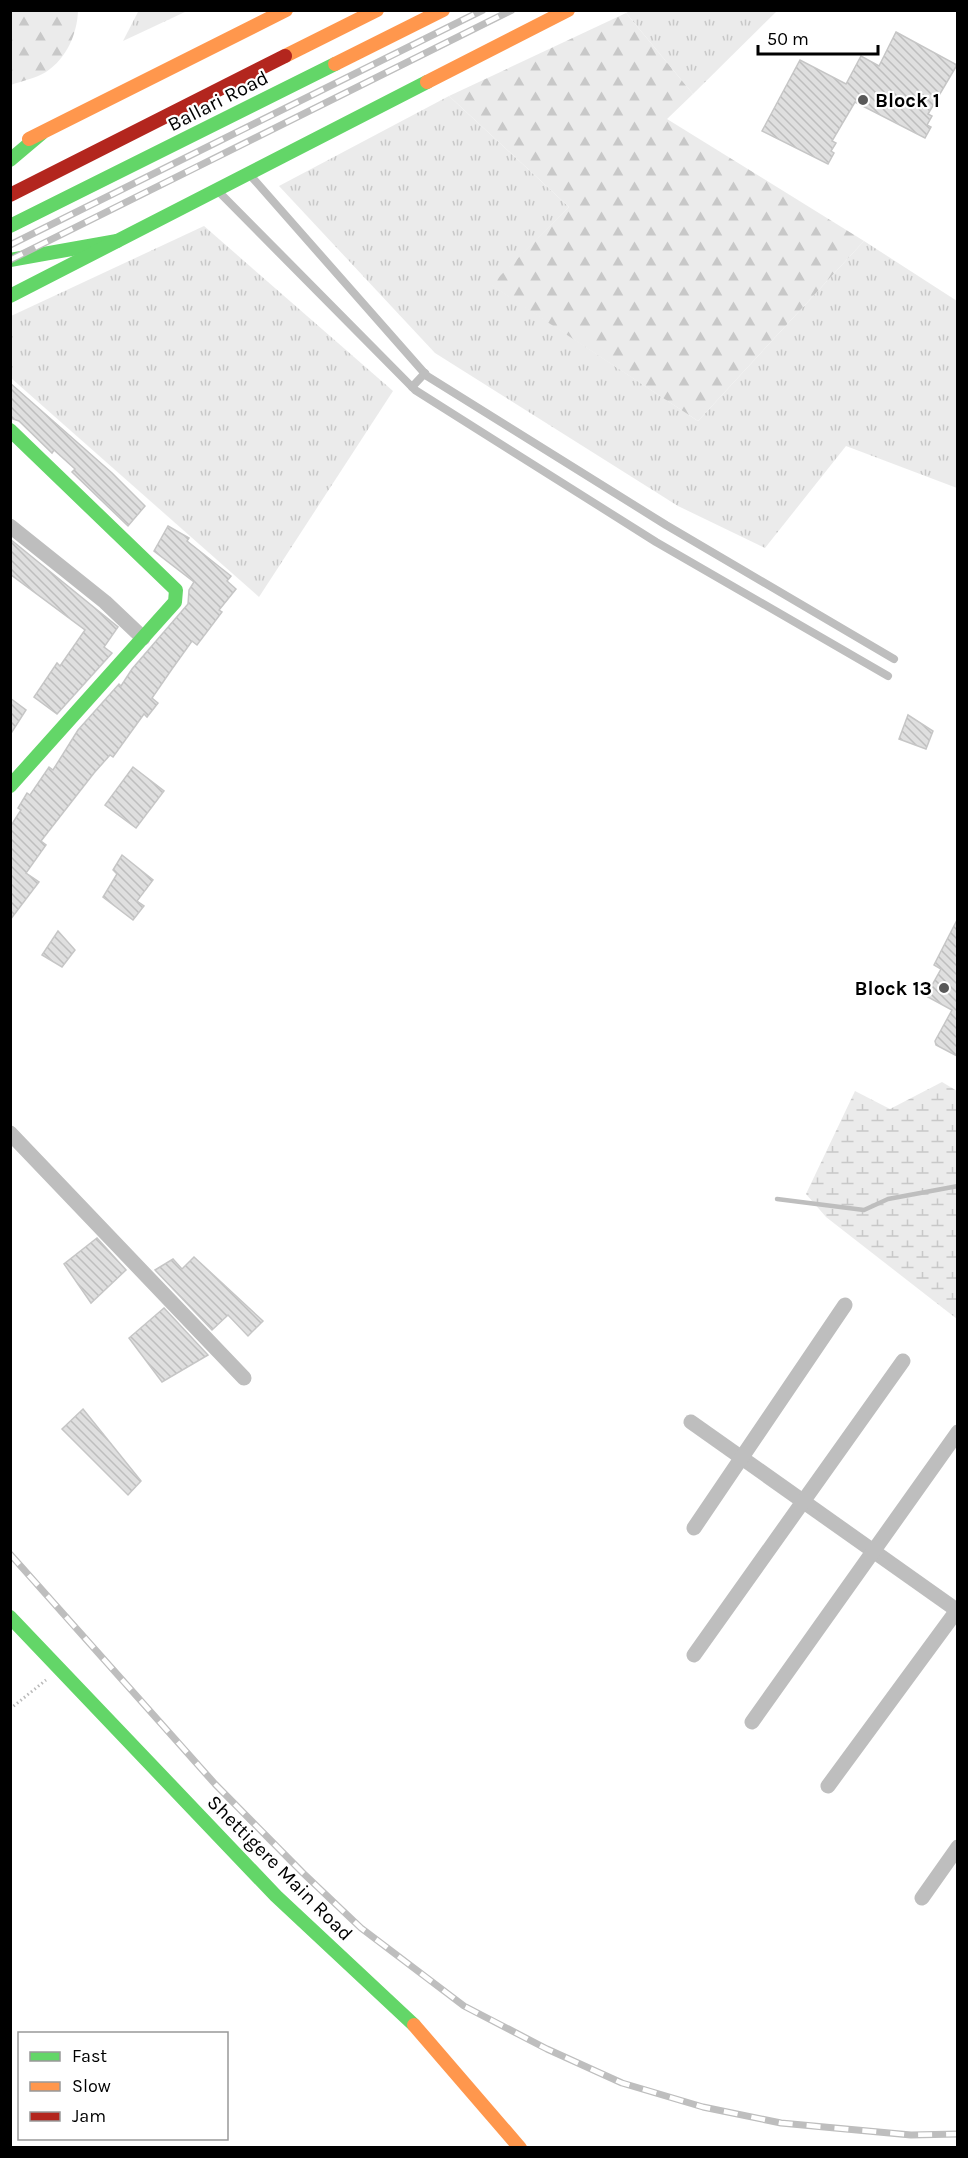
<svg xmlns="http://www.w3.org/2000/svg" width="968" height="2158" font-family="Karla,sans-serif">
<defs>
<pattern id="grass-tufts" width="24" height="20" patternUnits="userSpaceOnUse" patternTransform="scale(1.5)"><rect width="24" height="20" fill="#ebebeb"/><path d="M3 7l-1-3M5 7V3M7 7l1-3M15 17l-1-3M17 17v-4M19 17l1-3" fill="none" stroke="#c8c8c8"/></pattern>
<pattern id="forest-firs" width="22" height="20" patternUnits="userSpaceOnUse" patternTransform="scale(1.5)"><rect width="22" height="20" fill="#ebebeb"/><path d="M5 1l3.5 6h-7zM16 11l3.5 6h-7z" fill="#c8c8c8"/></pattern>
<pattern id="wetland-marsh" width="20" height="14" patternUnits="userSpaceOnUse" patternTransform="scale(1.5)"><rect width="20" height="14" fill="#ebebeb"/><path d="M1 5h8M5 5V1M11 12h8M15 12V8" fill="none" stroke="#c8c8c8"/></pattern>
<pattern id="building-back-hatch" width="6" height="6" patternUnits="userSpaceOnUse" patternTransform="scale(1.5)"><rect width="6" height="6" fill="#dfdfdf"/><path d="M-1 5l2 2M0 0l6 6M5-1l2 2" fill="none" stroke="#bebebe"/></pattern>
</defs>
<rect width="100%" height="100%" fill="#fff"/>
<!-- grass -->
<g fill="url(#grass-tufts)">
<path d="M139,10H187V11L123,41Z"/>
<path d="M632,10L777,11L693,94L626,13Z"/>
<path d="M449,96L569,207L492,285L698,421L864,241L957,301V488L846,446L765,548L678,506L435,353L279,186Z"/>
<path d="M204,226L393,391L259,597L11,378V316Z"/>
</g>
<!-- forest -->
<g fill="url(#forest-firs)">
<path d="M11,10L78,11C77,34 67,58 46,72C37,78 21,81 11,85Z"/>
<path d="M626,13L693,94L667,119L864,241L698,421L491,285L569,207L449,96Z"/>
</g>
<!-- wetland -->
<path fill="url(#wetland-marsh)" d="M942,1082L957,1091V1319L826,1217L806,1194L855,1091L890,1109Z"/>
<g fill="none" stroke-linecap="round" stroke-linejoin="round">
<!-- stream -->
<path stroke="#bebebe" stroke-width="4.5" d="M777,1199L864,1210L888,1199L958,1186"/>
</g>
<!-- building -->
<g fill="url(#building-back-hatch)" stroke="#c6c6c6" stroke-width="1.5">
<path d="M896,32L957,65L928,114L932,116L927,125L931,127L925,138L855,102L832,141L836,143L831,151L834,153L828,164L762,131L800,60L846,84L861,56L879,66Z"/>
<path d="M10,383L112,473L145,506L128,526L72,472L75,469L54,450L52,453L19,421L10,418Z"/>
<path d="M168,526L189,538L187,541L231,576L227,581L236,589L219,610L222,612L197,645L192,641L172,669L152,698L158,703L147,717L144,714L113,757L110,755L94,773L41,841L46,845L26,873L39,882L10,920V827L21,810L18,808L27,793L30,795L49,767L53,770L78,730L119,684L121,686L132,669L188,604L189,590L194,582L154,551Z"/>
<path d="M10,539L118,627L104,647L112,653L57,714L34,697L57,663L60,666L85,630L10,574Z"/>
<path d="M10,698L26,710L10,735Z"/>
<path d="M908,715L933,731L926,749L899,739Z"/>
<path d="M133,767L164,791L136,828L105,805Z"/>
<path d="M122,855L153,880L137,901L144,906L133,920L103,897L117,874L113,870Z"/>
<path d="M957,920V1056L936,1045L935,1041L952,1010L926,996L941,969L934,965Z"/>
<path d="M58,931L75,950L62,967L42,955Z"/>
<path d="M97,1238L126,1270L91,1303L64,1264Z"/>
<path d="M194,1257L263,1321L248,1336L228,1315L212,1330L155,1270L173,1259L182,1269Z"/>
<path d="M164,1308L208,1355L162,1382L129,1338Z"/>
<path d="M83,1409L141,1481L128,1495L62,1429Z"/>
</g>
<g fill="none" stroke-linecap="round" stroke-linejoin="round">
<!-- path -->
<path stroke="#b9b9b9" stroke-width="3" stroke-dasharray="1.5 3" stroke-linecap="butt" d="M10,1709L46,1680"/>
<!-- lane -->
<g stroke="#bebebe" stroke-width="8">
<path d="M250,175L427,376L666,525L894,659"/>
<path d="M218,191L415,390L656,542L888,676"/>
<path d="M412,387L425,373"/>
</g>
<!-- street -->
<g stroke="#bebebe" stroke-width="15">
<path d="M10,526L105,602L143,638"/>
<path d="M10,1133L244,1378"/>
<path d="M691,1422L958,1611"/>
<path d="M694,1528L845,1305"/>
<path d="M694,1655L903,1361"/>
<path d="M752,1722L958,1432"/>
<path d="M828,1786L958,1609"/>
<path d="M922,1898L958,1847"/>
</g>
<!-- fast -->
<g stroke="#63d668" stroke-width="14">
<path d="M10,160L42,133"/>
<path d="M10,226L335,64"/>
<path d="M10,260L117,241"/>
<path d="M10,296L427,82"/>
<path d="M10,430L176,590L175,602L10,786"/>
<path d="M10,1617L276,1896L414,2025"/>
</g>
<!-- slow -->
<g stroke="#ff974d" stroke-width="14">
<path d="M285,56L377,10"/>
<path d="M335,64L443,10"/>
<path d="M427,82L568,10"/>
<path d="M29,139L286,10"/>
<path d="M414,2025L520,2148"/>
</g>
<!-- jam -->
<path stroke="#b3261e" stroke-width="14" d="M10,195L285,56"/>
<defs>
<g id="rail">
<path d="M10,245L483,10"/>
<path d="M10,260L512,10"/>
<path d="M10,1554L215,1784L303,1873L361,1928L464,2006L547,2049L622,2083L703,2107L781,2123L911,2135L958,2134"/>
</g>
</defs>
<!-- rail casing -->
<use href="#rail" stroke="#bebebe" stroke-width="7"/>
<!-- rail -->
<use href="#rail" stroke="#fff" stroke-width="4.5" stroke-dasharray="14" stroke-linecap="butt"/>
</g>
<!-- markers -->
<g fill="#595959" stroke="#fff" stroke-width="2">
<circle cx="863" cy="100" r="6"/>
<circle cx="944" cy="988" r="6"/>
</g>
<g text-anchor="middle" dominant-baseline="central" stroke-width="4.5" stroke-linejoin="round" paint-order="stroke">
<!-- poi labels -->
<g font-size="20" font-weight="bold" fill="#000" stroke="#fff" text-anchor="start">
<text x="875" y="100">Block 1</text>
<text x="932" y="988" text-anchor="end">Block 13</text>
</g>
<!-- street labels -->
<g font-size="20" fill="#000" stroke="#fff">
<text transform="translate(218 101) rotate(-27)">Ballari Road</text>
<text transform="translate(280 1868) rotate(45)">Shettigere Main Road</text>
</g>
</g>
<!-- border -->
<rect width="968" height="2158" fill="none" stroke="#000000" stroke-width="24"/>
<!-- legend -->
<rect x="18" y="2032" width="210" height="108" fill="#ffffff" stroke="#999999" stroke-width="1.5"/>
<rect x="30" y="2052" width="30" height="9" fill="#63d668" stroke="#999999" stroke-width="1.5"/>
<text x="72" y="2062" font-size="18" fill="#000000">Fast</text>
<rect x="30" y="2082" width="30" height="9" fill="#ff974d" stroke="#999999" stroke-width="1.5"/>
<text x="72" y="2092" font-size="18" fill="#000000">Slow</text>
<rect x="30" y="2112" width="30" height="9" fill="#b3261e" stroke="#999999" stroke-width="1.5"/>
<text x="72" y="2122" font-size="18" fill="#000000">Jam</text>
<!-- scale -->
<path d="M758 45v9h120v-9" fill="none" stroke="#000000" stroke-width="3"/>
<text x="767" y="45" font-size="18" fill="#000000" stroke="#ffffff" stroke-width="4.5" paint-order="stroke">50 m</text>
</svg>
